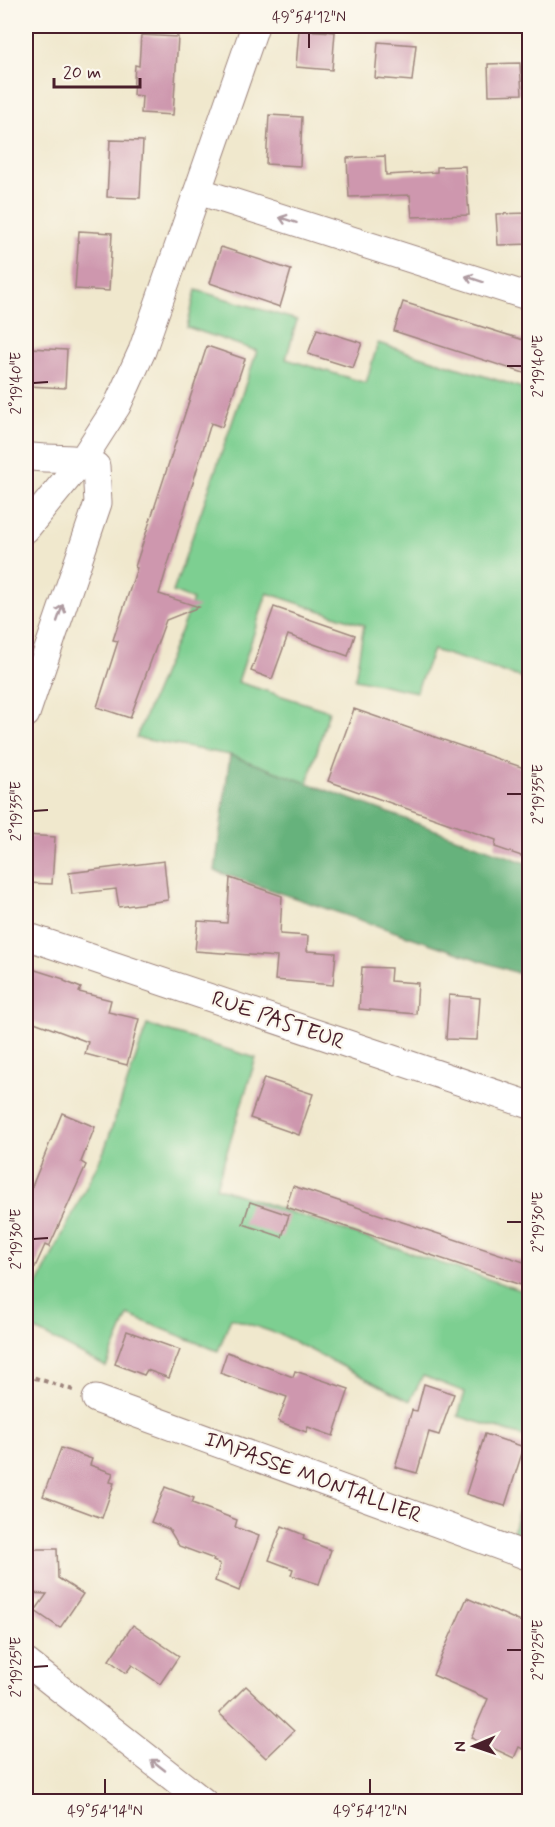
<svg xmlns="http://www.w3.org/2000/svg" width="555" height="1827" font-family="Mynerve,sans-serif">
<rect width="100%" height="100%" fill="#fbf7ec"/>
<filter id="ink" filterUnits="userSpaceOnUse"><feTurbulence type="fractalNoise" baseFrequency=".0167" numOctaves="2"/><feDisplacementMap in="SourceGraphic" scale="12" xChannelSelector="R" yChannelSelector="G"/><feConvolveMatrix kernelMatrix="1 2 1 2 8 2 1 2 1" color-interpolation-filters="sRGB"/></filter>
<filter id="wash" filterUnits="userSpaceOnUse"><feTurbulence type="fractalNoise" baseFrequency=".008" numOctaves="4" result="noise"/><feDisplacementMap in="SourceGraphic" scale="24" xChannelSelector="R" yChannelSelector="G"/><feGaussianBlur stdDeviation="1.35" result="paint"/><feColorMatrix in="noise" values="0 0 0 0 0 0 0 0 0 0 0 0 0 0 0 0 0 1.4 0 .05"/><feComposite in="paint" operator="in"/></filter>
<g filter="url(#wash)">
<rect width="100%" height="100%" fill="#f0e8cd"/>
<!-- green -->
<g fill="#7dcf91" stroke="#64775e" stroke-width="1.5">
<path d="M196,290L297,320L286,359L366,383L378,343L529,390V680L433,650L416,692L355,679L364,625L267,593L238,682L329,711L307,785L230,755L136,738L193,600L173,592L257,351L187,327Z"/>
<path d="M147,1025L256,1058L216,1187L529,1293V1438L458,1416L465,1392L423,1376L410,1401L281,1335L231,1318L218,1351L128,1315L106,1367L26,1325V1308L104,1151Z"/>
<path d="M529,1467V1538L513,1532Z"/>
</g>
<!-- forest -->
<path fill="#66b27b" stroke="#586853" stroke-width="1.5" d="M230,755L529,864V977L215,871Z"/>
<g id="blocks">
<!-- building -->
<g fill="#ce97ae">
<path d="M299,30L335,32L332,70L296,67Z"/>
<path d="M141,35L178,37L173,115L141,113L142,96L133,95L135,65L139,66Z"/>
<path d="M378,42L416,45L412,81L375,78Z"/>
<path d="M520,63L522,94L489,95L488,64Z"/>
<path d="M269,115L302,117L300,166L266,164Z"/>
<path d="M110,140L143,141L140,198L107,197Z"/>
<path d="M385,156L386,175L437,172V167L465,166L469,215L412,217L410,195L349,197L347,158Z"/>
<path d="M530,213V244L498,245L496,214Z"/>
<path d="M79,231L112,233L109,291L75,289Z"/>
<path d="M221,247L291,270L280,307L210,283Z"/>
<path d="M403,302L530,342V375L394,331Z"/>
<path d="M317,329L362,343L353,368L308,354Z"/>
<path d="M207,346L245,359L222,427L211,423L159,594L199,607L166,620L130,718L97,707L118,641L113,640L137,568L135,567Z"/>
<path d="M30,348L67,350L65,388L28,386Z"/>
<path d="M274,607L355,635L348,656L288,635L272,679L251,671Z"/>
<path d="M354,709L530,770V859L495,847L496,840L328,781Z"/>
<path d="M26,835L55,837L52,884L26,883Z"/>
<path d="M164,861L168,900L119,907L116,889L72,894L69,873Z"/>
<path d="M230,878L282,896L280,934L308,936L307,951L336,953L333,985L275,980L277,957L195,951L198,921L227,923Z"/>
<path d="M362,967L391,968L390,981L418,983L416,1014L359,1009Z"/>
<path d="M32,969L64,979V981L81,988L79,992L111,1000L108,1012L139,1019L127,1065L85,1054L88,1042L26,1019V987Z"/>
<path d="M449,995L480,998L477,1040L446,1039Z"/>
<path d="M264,1078L313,1094L299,1135L250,1118Z"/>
<path d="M62,1113L95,1127L81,1162L86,1165L49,1247L45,1245L26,1287V1201Z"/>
<path d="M293,1186L530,1264V1288L286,1207Z"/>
<path d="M250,1202L289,1215L282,1237L243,1224Z"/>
<path d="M127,1331L180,1350L169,1378L147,1370L144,1375L115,1364Z"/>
<path d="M227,1352L293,1377L295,1371L349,1389L333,1436L308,1427L306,1432L278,1421L287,1397L220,1373Z"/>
<path d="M424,1384L454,1394L439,1435L429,1432L417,1473L395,1467L412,1410L417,1411Z"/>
<path d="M485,1434L524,1447L505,1506L466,1494Z"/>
<path d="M61,1448L92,1459L90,1465L113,1473L110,1482L114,1483L102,1518L43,1496Z"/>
<path d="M165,1487L194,1498L192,1503L237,1520L235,1527L259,1536L239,1591L215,1581L220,1564L213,1561L214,1559L179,1546L169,1529L151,1522Z"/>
<path d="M282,1526L304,1535L303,1539L331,1550L319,1584L291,1575L293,1569L269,1560Z"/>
<path d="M26,1549H57L58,1578L83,1594L60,1628L35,1611L47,1594L26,1593Z"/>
<path d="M467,1598L530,1626V1752L519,1747L514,1758L471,1738L488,1699L433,1675Z"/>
<path d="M133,1625L179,1656L160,1684L132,1665L126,1673L109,1660Z"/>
<path d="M246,1686L294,1731L266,1758L219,1713Z"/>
</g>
</g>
</g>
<g filter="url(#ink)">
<use href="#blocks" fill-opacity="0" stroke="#9d847c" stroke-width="1.5"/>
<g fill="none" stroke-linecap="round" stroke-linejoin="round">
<defs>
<g id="minor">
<path d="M198,191L530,297"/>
<path d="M26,456C50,461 74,454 96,466L98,503L26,714"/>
<path d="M26,529L83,459L117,406L142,351L255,26"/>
<path d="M26,936L530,1105"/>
<path d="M96,1399L530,1557"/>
<path d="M26,1662L204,1802"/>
</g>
</defs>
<!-- minor casing -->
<use href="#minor" stroke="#9d847c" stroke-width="29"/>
<!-- path -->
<path stroke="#9d847c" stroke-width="4" stroke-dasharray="4.5 4.5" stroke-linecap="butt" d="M26,1375L73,1390"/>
<!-- minor -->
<use href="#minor" stroke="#fff" stroke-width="27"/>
</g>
<!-- one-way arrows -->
<defs><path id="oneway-shaft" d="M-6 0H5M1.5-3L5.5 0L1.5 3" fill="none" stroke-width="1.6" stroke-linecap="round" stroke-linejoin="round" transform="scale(1.5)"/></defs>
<g stroke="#ae9aa0">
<use href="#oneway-shaft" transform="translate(288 220) rotate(-162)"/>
<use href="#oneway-shaft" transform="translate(474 279) rotate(-162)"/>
<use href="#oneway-shaft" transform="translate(60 613) rotate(-71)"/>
<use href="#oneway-shaft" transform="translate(158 1765) rotate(-142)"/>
</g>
</g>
<!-- ticks -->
<path fill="none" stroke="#4a1f2b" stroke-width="2" d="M309,33V48M507,366H522M33,383L48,382M507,794H522M33,811L48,810M507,1222H522M33,1239L48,1238M507,1650H522M33,1667L48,1666M105,1779V1794M370,1779V1794"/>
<g text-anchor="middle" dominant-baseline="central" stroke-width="4.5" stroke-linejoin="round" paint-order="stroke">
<!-- street labels -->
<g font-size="22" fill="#4a1f2b" stroke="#fbf7ec">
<text transform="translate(278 1021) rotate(19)">RUE PASTEUR</text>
<text transform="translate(313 1478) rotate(20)">IMPASSE MONTALLIER</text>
</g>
</g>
<!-- margin -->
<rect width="555" height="1827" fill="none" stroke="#fbf7ec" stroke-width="66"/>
<!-- north arrow -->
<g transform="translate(474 1746) rotate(268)" stroke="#fbf7ec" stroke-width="4.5" paint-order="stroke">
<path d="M0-4.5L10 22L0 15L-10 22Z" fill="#4a1f2b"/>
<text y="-9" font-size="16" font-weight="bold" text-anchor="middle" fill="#4a1f2b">N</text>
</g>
<!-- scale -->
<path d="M54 78v9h86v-9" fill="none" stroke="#4a1f2b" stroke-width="3"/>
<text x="63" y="78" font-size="18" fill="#4a1f2b" stroke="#fbf7ec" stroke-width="4.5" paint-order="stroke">20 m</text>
<rect x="33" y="33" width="489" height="1761" fill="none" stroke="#4a1f2b" stroke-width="2"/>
<g font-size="15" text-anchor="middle" fill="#4a1f2b">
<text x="309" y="22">49°54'12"N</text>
<text transform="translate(538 366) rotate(-90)" y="5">2°19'40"E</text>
<text transform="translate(16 383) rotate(-90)" y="5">2°19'40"E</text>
<text transform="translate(538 794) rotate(-90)" y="5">2°19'35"E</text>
<text transform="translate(16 811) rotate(-90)" y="5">2°19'35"E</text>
<text transform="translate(538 1222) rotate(-90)" y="5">2°19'30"E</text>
<text transform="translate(16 1239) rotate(-90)" y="5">2°19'30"E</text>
<text transform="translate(538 1650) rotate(-90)" y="5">2°19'25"E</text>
<text transform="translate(16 1667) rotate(-90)" y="5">2°19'25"E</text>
<text x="105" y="1816">49°54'14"N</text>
<text x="370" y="1816">49°54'12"N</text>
</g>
</svg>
